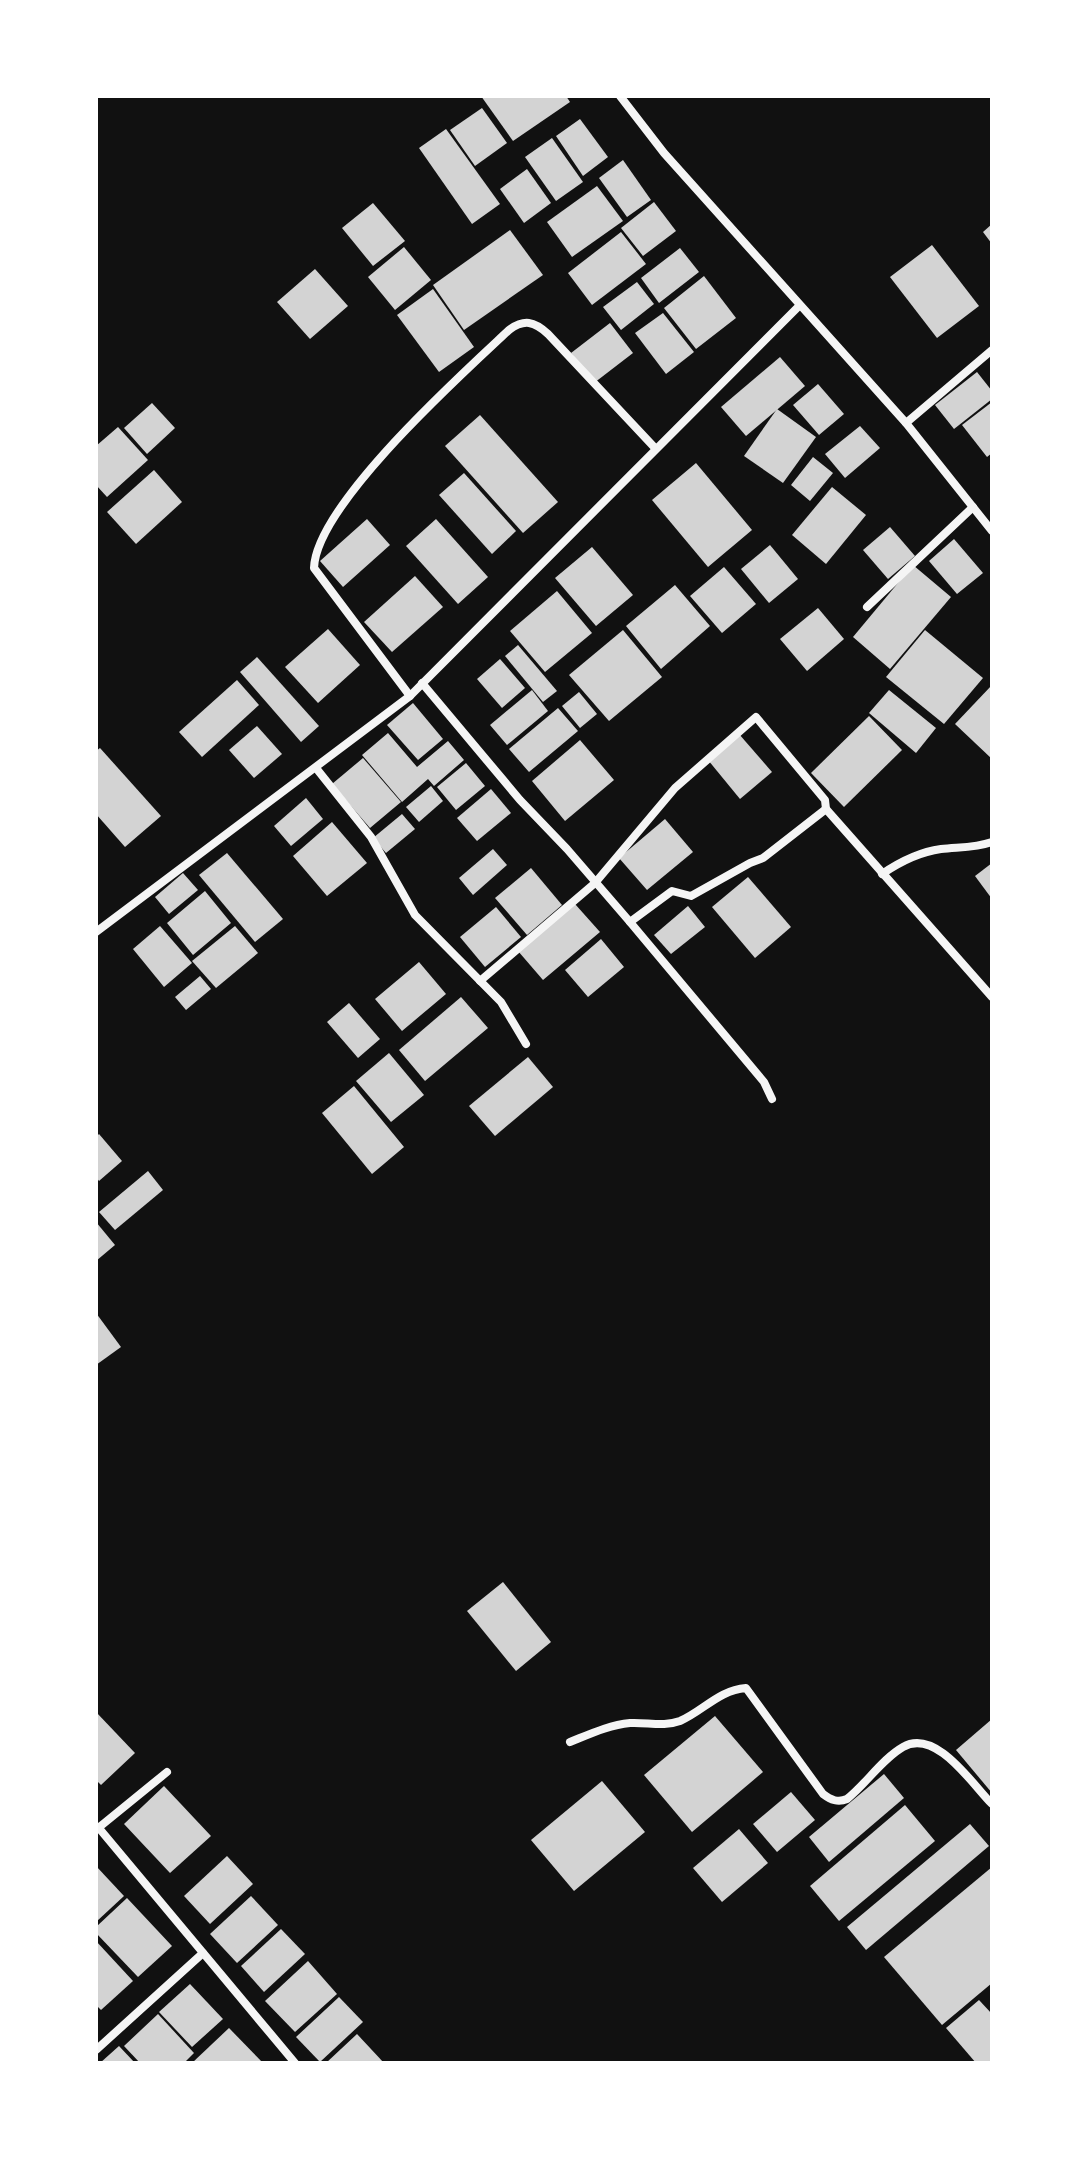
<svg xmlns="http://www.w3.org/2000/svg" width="1088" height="2159" font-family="'Open Sans',sans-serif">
<rect width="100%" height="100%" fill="#111"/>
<!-- building -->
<g fill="#d3d3d3">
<path d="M481,96H566L570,102L513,141Z"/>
<path d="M482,108L507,143L475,166L450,130Z"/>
<path d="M580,119L608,157L583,176L556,136Z"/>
<path d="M446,129L500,204L472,224L419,148Z"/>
<path d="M552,138L583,182L556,201L525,157Z"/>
<path d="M623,160L651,200L627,217L599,178Z"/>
<path d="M527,169L551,203L524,223L500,189Z"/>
<path d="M597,186L623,221L572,257L547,222Z"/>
<path d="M654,202L676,231L643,256L621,228Z"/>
<path d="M373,203L405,241L373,266L342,228Z"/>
<path d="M992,224V244L983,232Z"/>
<path d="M510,230L543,275L464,330L433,285Z"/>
<path d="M621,232L646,264L592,305L568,273Z"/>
<path d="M932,245L979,306L937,338L890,277Z"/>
<path d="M404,247L431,280L395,310L368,277Z"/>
<path d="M680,248L699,272L659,303L641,278Z"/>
<path d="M315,269L348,306L310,339L277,302Z"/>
<path d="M704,276L736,318L696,349L664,308Z"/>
<path d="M637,282L654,304L621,330L603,307Z"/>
<path d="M433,289L474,347L439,372L397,315Z"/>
<path d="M663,313L694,352L666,374L635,333Z"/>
<path d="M610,323L633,353L594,383L571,353Z"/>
<path d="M780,357L805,386L746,436L721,407Z"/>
<path d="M977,372L992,391V399L954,429L935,405Z"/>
<path d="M818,384L844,414L819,435L793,405Z"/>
<path d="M992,402V453L987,457L962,425Z"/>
<path d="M152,403L175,428L147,454L124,428Z"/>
<path d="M777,409L816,437L783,483L744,456Z"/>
<path d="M480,415L558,502L523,533L445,446Z"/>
<path d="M860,426L880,448L845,478L825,454Z"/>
<path d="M118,427L148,460L107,497L96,485V446Z"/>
<path d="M813,457L833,473L810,501L791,485Z"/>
<path d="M696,463L752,530L708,567L652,500Z"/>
<path d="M154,470L182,502L136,544L107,512Z"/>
<path d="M464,473L516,531L492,554L439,495Z"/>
<path d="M832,487L866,515L826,564L792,535Z"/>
<path d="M367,519L390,545L343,587L320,561Z"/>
<path d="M436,519L488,577L458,604L406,546Z"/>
<path d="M890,527L915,556L888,579L863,550Z"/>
<path d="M954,539L983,573L957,594L929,561Z"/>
<path d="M770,545L798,579L769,603L741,569Z"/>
<path d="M592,547L633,595L596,626L555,578Z"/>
<path d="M913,565L951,597L890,669L853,637Z"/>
<path d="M724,567L756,604L722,633L690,596Z"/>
<path d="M415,576L443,607L392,652L364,622Z"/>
<path d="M675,585L710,626L661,669L626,626Z"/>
<path d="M557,591L592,633L545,672L510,631Z"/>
<path d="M818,608L844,639L807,671L780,639Z"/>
<path d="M328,629L360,665L318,703L285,667Z"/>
<path d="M623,630L662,677L609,721L569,675Z"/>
<path d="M925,630L983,678L944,724L886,677Z"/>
<path d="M518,645L557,691L543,702L505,656Z"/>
<path d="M257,657L319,726L301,742L240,672Z"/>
<path d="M500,659L525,688L502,708L477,679Z"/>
<path d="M237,680L259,705L202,757L179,732Z"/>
<path d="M992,685V759L955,724Z"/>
<path d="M532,690L548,711L507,745L490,725Z"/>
<path d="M889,690L936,728L916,753L869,713Z"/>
<path d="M579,692L597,714L580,728L562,706Z"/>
<path d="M413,703L443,739L418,760L387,725Z"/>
<path d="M558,708L578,731L529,772L509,749Z"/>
<path d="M869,716L902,750L844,807L811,773Z"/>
<path d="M257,726L282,754L254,778L229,750Z"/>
<path d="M388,733L417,767L448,741L464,760L434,786L428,779L402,802L362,755Z"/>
<path d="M739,734L772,772L740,799L708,760Z"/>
<path d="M580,740L614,780L565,821L532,781Z"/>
<path d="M100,748L161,816L125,847L96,814V751Z"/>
<path d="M363,758L401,802L370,828L332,784Z"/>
<path d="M466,763L485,786L456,810L437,787Z"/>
<path d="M431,786L443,801L419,822L406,807Z"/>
<path d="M491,789L511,813L477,841L457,818Z"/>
<path d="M306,798L323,819L291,846L274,826Z"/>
<path d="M402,814L415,829L386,853L373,838Z"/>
<path d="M665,819L693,852L647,890L619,858Z"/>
<path d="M332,822L367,863L327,896L293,856Z"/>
<path d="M493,849L507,865L473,895L459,878Z"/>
<path d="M227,853L283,919L255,942L199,875Z"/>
<path d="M992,863V899L975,876Z"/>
<path d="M531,868L562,905L527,935L495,898Z"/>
<path d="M183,873L198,890L169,914L155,897Z"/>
<path d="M748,877L791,927L755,958L712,907Z"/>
<path d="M205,891L231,923L193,955L167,923Z"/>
<path d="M575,904L600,932L543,980L518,951Z"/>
<path d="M688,906L705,927L671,954L654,935Z"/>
<path d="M496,907L521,937L485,967L460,937Z"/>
<path d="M160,926L192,963L164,987L133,949Z"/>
<path d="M235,926L258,953L216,988L192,961Z"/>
<path d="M601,939L624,967L588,997L565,970Z"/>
<path d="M419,962L446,994L402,1031L375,999Z"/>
<path d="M200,976L211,989L186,1010L175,997Z"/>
<path d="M461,997L488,1028L425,1081L399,1050Z"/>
<path d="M349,1003L380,1039L358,1058L327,1022Z"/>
<path d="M389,1053L424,1095L391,1122L356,1081Z"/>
<path d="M528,1057L553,1087L495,1136L469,1106Z"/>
<path d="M354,1086L404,1147L372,1174L322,1113Z"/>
<path d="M99,1134L122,1161L99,1181L96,1177V1137Z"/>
<path d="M148,1171L163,1190L115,1230L99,1212Z"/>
<path d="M96,1222L115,1245L96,1261Z"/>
<path d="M96,1313L121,1347L96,1365Z"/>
<path d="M503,1582L551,1642L516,1671L467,1611Z"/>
<path d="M96,1712L135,1753L101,1785L96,1780Z"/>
<path d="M715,1716L763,1772L692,1832L644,1775Z"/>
<path d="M992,1719V1793L956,1750Z"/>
<path d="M884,1774L904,1798L829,1862L809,1837Z"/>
<path d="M602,1781L645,1832L574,1891L531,1840Z"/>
<path d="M164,1786L211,1836L170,1873L124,1824Z"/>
<path d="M791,1792L815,1820L777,1852L753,1824Z"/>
<path d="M905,1805L935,1841L839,1921L810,1886Z"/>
<path d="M970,1824L989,1846L866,1950L847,1927Z"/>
<path d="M739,1829L768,1863L722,1902L693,1868Z"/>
<path d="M227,1856L253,1884L210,1924L184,1896Z"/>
<path d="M96,1866L124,1896L96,1922Z"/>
<path d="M992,1867V1983L942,2025L884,1957Z"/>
<path d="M251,1896L278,1925L237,1963L210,1934Z"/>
<path d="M127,1898L172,1946L138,1977L96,1933V1927Z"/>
<path d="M281,1929L305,1954L264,1992L241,1966Z"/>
<path d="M96,1941L133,1981L101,2010L96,2005Z"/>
<path d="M308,1961L337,1994L295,2032L265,2001Z"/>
<path d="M190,1984L223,2019L192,2047L159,2012Z"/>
<path d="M339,1997L363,2022L320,2062L296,2037Z"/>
<path d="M979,2000L992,2014V2063H976L946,2028Z"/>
<path d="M158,2014L194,2053L184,2063H140L124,2046Z"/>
<path d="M229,2028L263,2063H192Z"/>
<path d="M357,2034L384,2063H326Z"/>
<path d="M119,2046L135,2063H100Z"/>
</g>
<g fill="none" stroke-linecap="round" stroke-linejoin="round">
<!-- minor -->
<g stroke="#f5f5f5" stroke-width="8">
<path d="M620,96L664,153L906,423L992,531"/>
<path d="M906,423L992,350"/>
<path d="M867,607L973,507"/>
<path d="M422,683L520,800L567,849L630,922L672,891L691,896L750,863L763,858L826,809"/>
<path d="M410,696L314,568C316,505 461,375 509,330C524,319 534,321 548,334L655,448"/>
<path d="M316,768L371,837L415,915L501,1002L526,1044"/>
<path d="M882,874C901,861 919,852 941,849C959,847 975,848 992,842"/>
<path d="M630,922L764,1082L772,1099"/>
<path d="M96,932L410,696L799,306"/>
<path d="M480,981L595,883L675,788L756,717L825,800L826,809L992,997"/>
<path d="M570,1742C590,1734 609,1725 630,1723C647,1722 664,1727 680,1721C703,1711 719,1690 746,1688L823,1794C831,1800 838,1803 847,1799C866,1784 882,1759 903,1747C936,1728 972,1784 992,1804"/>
<path d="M98,1827L295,2063"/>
<path d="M97,1829L167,1772"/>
<path d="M96,2050L203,1953"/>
</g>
</g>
<!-- border -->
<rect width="1088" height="2159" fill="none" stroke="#ffffff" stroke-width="196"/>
</svg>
